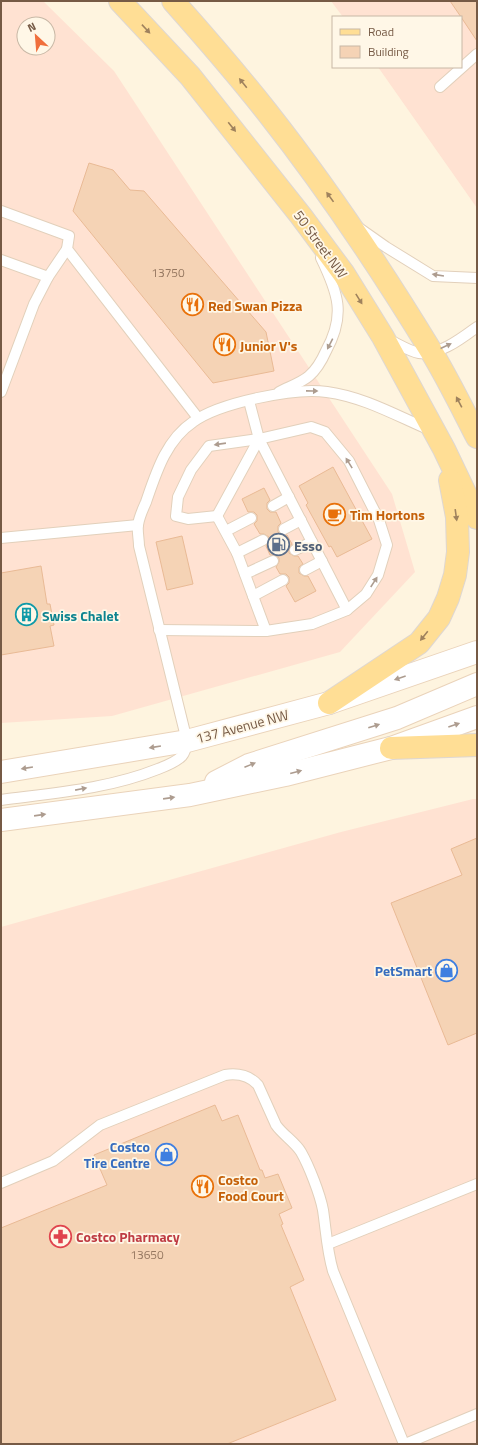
<svg xmlns="http://www.w3.org/2000/svg" width="478" height="1445" font-family="'Titillium Web',sans-serif">
<rect width="100%" height="100%" fill="#fef4df"/>
<!-- commercial -->
<g fill="#ffe2d2" fill-rule="evenodd">
<path d="M1,1H43L114,71L392,494L415,572L340,652L112,716L1,723ZM24,24H48V48H24Z"/>
<path d="M331,1H477V208L378,67H461V17H343Z"/>
<path d="M473,799H477V1444H1V927L341,832Z"/>
</g>
<!-- building -->
<g fill="#f5d3b5" stroke="#e9ba95">
<path d="M450,1H477V41L461,17Z"/>
<path d="M89,163L113,170L130,190L144,191L266,332L274,371L213,383L73,211Z"/>
<path d="M333,467L372,539L337,557L331,546L329,547L306,505L308,503L299,486Z"/>
<path d="M264,488L270,500L267,503V509L270,512H276L281,523L278,526V532L281,535H287L292,544L289,549V553L294,556H298L303,564L299,567V573L304,576H308L316,591L295,602L286,586L289,583V577L286,574H280L276,567L279,562V558L274,555H270L266,546L269,541V537L264,534H260L254,524L257,521V515L254,512H248L242,499Z"/>
<path d="M182,536L193,584L167,590L156,542Z"/>
<path d="M41,566L47,604H50L54,625L50,626L54,646L1,655V573Z"/>
<path d="M477,838V1033L448,1045L391,903L462,875L451,849Z"/>
<path d="M215,1105L222,1121L238,1115L260,1170H262L265,1178L278,1174L292,1208L279,1214L283,1224L281,1225L304,1280L290,1287L336,1400L227,1444H1V1228L107,1185L94,1155Z"/>
</g>
<g fill="none" stroke-linecap="round" stroke-linejoin="round">
<defs>
<g id="service">
<path d="M440,87L477,54"/>
<path d="M1,211L69,236L67,249L198,418"/>
<path d="M359,228L386,247L433,276L477,278"/>
<path d="M1,260L48,277"/>
<path d="M387,339C397,343 408,351 419,353C439,356 462,338 477,327"/>
<path d="M1,392L34,304L48,277L67,249"/>
<path d="M279,392C288,387 301,383 309,376C316,370 322,360 326,351C346,315 338,293 321,258"/>
<path d="M273,506L289,497"/>
<path d="M217,516L188,519L176,516L178,497L191,470L209,446L259,439L311,427L325,432L349,461L379,520L387,545L378,575L366,594L347,610"/>
<path d="M217,516L237,553L266,631"/>
<path d="M217,516L259,439"/>
<path d="M284,529L301,520"/>
<path d="M226,531L251,518"/>
<path d="M1,538L138,525"/>
<path d="M295,550L312,542"/>
<path d="M237,553L263,540"/>
<path d="M305,570L322,561"/>
<path d="M245,574L273,561"/>
<path d="M253,596L283,580"/>
<path d="M159,630L266,631L312,624L347,610L259,439L249,401"/>
<path d="M1,800C54,793 108,789 158,769C166,766 176,762 182,756C186,751 186,747 187,741L139,546C139,539 137,531 138,525C139,517 143,509 146,502C156,473 166,440 193,422C219,403 295,387 327,392C364,397 397,416 430,430"/>
<path d="M1,1183L53,1161L100,1125L225,1075C238,1073 249,1075 258,1085L276,1125C283,1135 295,1142 301,1152C309,1166 320,1194 323,1210C326,1230 327,1251 333,1271L404,1444"/>
<path d="M328,1244L477,1184"/>
<path d="M405,1444L477,1414"/>
</g>
<g id="secondary">
<path d="M1,772L187,741L329,703L477,652"/>
<path d="M216,782L249,765L397,718L477,684"/>
<path d="M1,820L190,795L285,775L391,748L477,717"/>
</g>
<g id="primary">
<path d="M120,1L190,76L301,216L344,274L383,337L444,449L477,518"/>
<path d="M173,1C205,37 237,74 267,112C327,188 381,269 431,351C448,379 462,408 477,437"/>
<path d="M329,703L419,643L439,618L448,598L455,575L458,552L457,517L450,480"/>
<path d="M391,748L477,745"/>
</g>
</defs>
<!-- service casing -->
<use href="#service" stroke="#e2d0bb" stroke-width="12"/>
<!-- secondary casing -->
<use href="#secondary" stroke="#ead3ba" stroke-width="24"/>
<!-- primary casing -->
<use href="#primary" stroke="#ded7d2" stroke-width="24"/>
<!-- service -->
<use href="#service" stroke="#fff" stroke-width="10"/>
<!-- secondary -->
<use href="#secondary" stroke="#fff" stroke-width="22"/>
<!-- primary -->
<use href="#primary" stroke="#ffde95" stroke-width="22"/>
</g>
<!-- one-way arrows -->
<defs><path id="oneway-solid" d="M-6-.8H1V-3.2L6.5 0L1 3.2V.8H-6Z"/></defs>
<g fill="#9f825d">
<use href="#oneway-solid" transform="translate(146 29) rotate(47)"/>
<use href="#oneway-solid" transform="translate(243 83) rotate(-129)"/>
<use href="#oneway-solid" transform="translate(232 127) rotate(51)"/>
<use href="#oneway-solid" transform="translate(330 197) rotate(-126)"/>
<use href="#oneway-solid" transform="translate(359 299) rotate(58)"/>
<use href="#oneway-solid" transform="translate(459 402) rotate(-118)"/>
<use href="#oneway-solid" transform="translate(456 515) rotate(82)"/>
<use href="#oneway-solid" transform="translate(424 636) rotate(129)"/>
</g>
<g fill="#ad9c8f">
<use href="#oneway-solid" transform="translate(438 275) rotate(-171)"/>
<use href="#oneway-solid" transform="translate(330 344) rotate(117)"/>
<use href="#oneway-solid" transform="translate(446 346) rotate(-25)"/>
<use href="#oneway-solid" transform="translate(312 391) rotate(1)"/>
<use href="#oneway-solid" transform="translate(220 444) rotate(172)"/>
<use href="#oneway-solid" transform="translate(349 463) rotate(-122)"/>
<use href="#oneway-solid" transform="translate(374 582) rotate(-57)"/>
<use href="#oneway-solid" transform="translate(400 678) rotate(161)"/>
<use href="#oneway-solid" transform="translate(454 725) rotate(-19)"/>
<use href="#oneway-solid" transform="translate(374 726) rotate(-18)"/>
<use href="#oneway-solid" transform="translate(155 747) rotate(171)"/>
<use href="#oneway-solid" transform="translate(250 765) rotate(-22)"/>
<use href="#oneway-solid" transform="translate(27 768) rotate(171)"/>
<use href="#oneway-solid" transform="translate(296 772) rotate(-15)"/>
<use href="#oneway-solid" transform="translate(81 789) rotate(-11)"/>
<use href="#oneway-solid" transform="translate(169 798) rotate(-8)"/>
<use href="#oneway-solid" transform="translate(40 815) rotate(-8)"/>
</g>
<!-- icons -->
<defs>
<symbol id="restaurant-ring" viewBox="-11 -11 22 22"><circle r="9.5" fill="#fff7e7" stroke="#e8710a" stroke-width="1.5"/><path d="M-5-6h1v4h1v-4h1v4h1v-4h1v5L-1.5 .5V6h-2V.5L-5-1ZM5-6V6H3V1.5H1.5Q1.5-4 5-6Z" fill="#e8710a"/></symbol>
<symbol id="cafe-ring" viewBox="-11 -11 22 22"><circle r="9.5" fill="#fff7e7" stroke="#e8710a" stroke-width="1.5"/><path d="M-5.5-4.5H6V0H3Q3 3.5 0 3.5H-2.5Q-5.5 3.5-5.5 0ZM3-3.2v2h1.7v-2ZM-6 4.5H4V6H-6Z" fill="#e8710a"/></symbol>
<symbol id="fuel-ring" viewBox="-11 -11 22 22"><circle r="9.5" fill="#fff7e7" stroke="#5c6f8a" stroke-width="1.5"/><path d="M-5.5-6h7V0h2V4h1.3V-2.5L3-4.5l.8-.8L6-3V5H2.5V1h-1V6h-7ZM-4.2-4.7v3.2H.2V-4.7Z" fill="#5c6f8a"/></symbol>
<symbol id="building-ring" viewBox="-11 -11 22 22"><circle r="9.5" fill="#fff7e7" stroke="#0f9aa8" stroke-width="1.5"/><path d="M-4-6H4V6H1V3H-1V6H-4ZM-2.5-4.3h1.7v1.8h-1.7ZM.8-4.3h1.7v1.8H.8ZM-2.5-1h1.7V.8h-1.7ZM.8-1h1.7V.8H.8Z" fill="#0f9aa8"/></symbol>
<symbol id="shop-ring" viewBox="-11 -11 22 22"><circle r="9.5" fill="#fff7e7" stroke="#3f7fe0" stroke-width="1.5"/><path d="M-5-2.5h2.3a2.7 3.5 0 0 1 5.4 0H5L5.5 6h-11ZM-1.5-2.5h3a1.5 2.3 0 0 0-3 0Z" fill="#3f7fe0"/></symbol>
<symbol id="pharmacy-ring" viewBox="-11 -11 22 22"><circle r="9.5" fill="#fff7e7" stroke="#e0444e" stroke-width="1.5"/><path d="M-2-6h4v4h4v4h-4v4h-4v-4h-4v-4h4Z" fill="#e0444e"/></symbol>
</defs>
<g fill-rule="evenodd">
<use href="#restaurant-ring" x="180" y="292" width="25" height="25"/>
<use href="#restaurant-ring" x="212" y="332" width="25" height="25"/>
<use href="#cafe-ring" x="322" y="502" width="25" height="25"/>
<use href="#fuel-ring" x="266" y="532" width="25" height="25"/>
<use href="#building-ring" x="14" y="602" width="25" height="25"/>
<use href="#shop-ring" x="434" y="958" width="25" height="25"/>
<use href="#shop-ring" x="154" y="1142" width="25" height="25"/>
<use href="#restaurant-ring" x="190" y="1174" width="25" height="25"/>
<use href="#pharmacy-ring" x="48" y="1224" width="25" height="25"/>
</g>
<g text-anchor="middle" dominant-baseline="central" stroke-width="3.5" stroke-linejoin="round" paint-order="stroke">
<!-- number labels -->
<g font-size="12" fill="#967861">
<text x="168" y="272">13750</text>
<text x="147" y="1254">13650</text>
</g>
<!-- street labels -->
<g font-size="14" fill="#765a45" stroke="#fff7e7">
<text transform="translate(321 244) rotate(54)">50 Street NW</text>
<text transform="translate(242 726) rotate(-15)">137 Avenue NW</text>
</g>
<!-- food labels -->
<g font-size="14" font-weight="bold" fill="#c56008" stroke="#fff7e7" text-anchor="start">
<text x="208" y="305">Red Swan Pizza</text>
<text x="240" y="345">Junior V's</text>
<text x="350" y="514">Tim Hortons</text>
<text x="218" y="1179">Costco<tspan x="218" dy="16">Food Court</tspan></text>
</g>
<!-- service labels -->
<g font-size="14" font-weight="bold" fill="#4e5e75" stroke="#fff7e7" text-anchor="start">
<text x="294" y="545">Esso</text>
</g>
<!-- culture labels -->
<g font-size="14" font-weight="bold" fill="#0d838f" stroke="#fff7e7" text-anchor="start">
<text x="42" y="615">Swiss Chalet</text>
</g>
<!-- shop labels -->
<g font-size="14" font-weight="bold" fill="#366cbe" stroke="#fff7e7" text-anchor="end">
<text x="432" y="970">PetSmart</text>
<text x="150" y="1146">Costco<tspan x="150" dy="16">Tire Centre</tspan></text>
</g>
<!-- health labels -->
<g font-size="14" font-weight="bold" fill="#be3a42" stroke="#fff7e7" text-anchor="start">
<text x="76" y="1236">Costco Pharmacy</text>
</g>
</g>
<!-- border -->
<rect width="478" height="1445" fill="none" stroke="#765a45" stroke-width="4"/>
<!-- legend -->
<rect x="332" y="16" width="130" height="52" fill="#fff7e7" stroke="#c8b8a6"/>
<rect x="340" y="29" width="20" height="6" fill="#ffde95" stroke="#c8b8a6"/>
<text x="368" y="36" font-size="12" fill="#765a45">Road</text>
<rect x="340" y="46" width="20" height="12" fill="#f5d3b5" stroke="#c8b8a6"/>
<text x="368" y="56" font-size="12" fill="#765a45">Building</text>
<!-- north arrow -->
<g transform="translate(36 36) rotate(334)"><circle r="19" fill="#fff7e7" stroke="#c8b8a6"/>
<path d="M0-3L7 15L0 10L-7 15Z" fill="#f06f3c"/>
<text y="-6" font-size="11" font-weight="bold" text-anchor="middle" fill="#765a45">N</text>
</g>
</svg>
